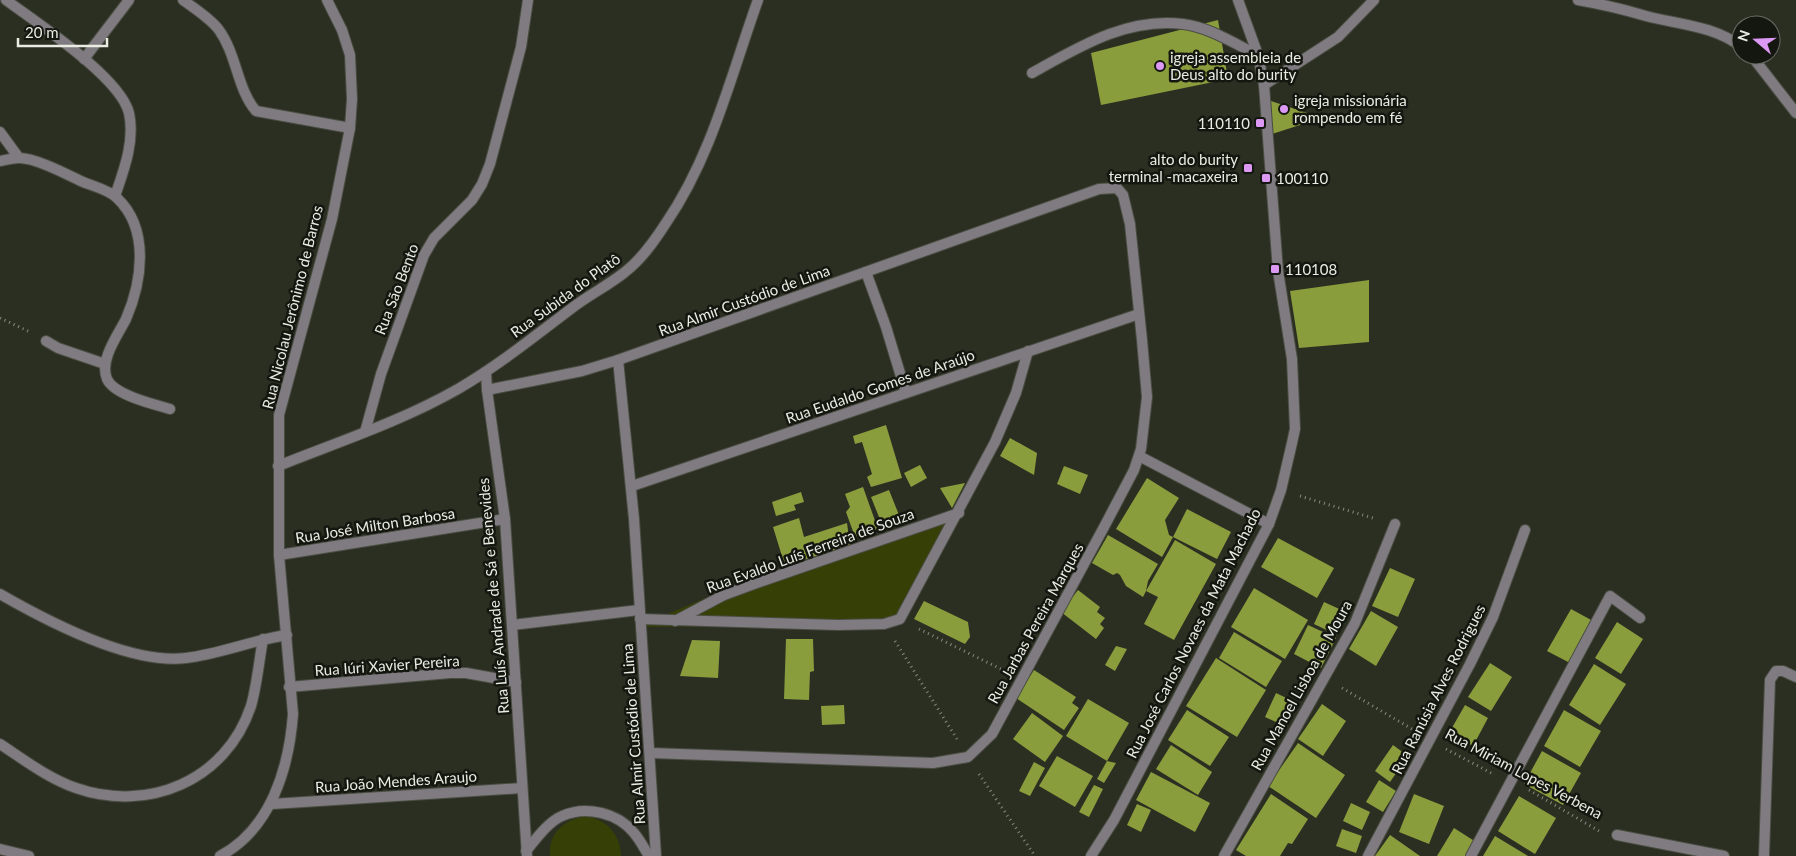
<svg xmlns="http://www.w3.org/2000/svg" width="1796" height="856" font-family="Lato,sans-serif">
<rect width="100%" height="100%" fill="#2b2f22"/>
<!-- green -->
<g fill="#353f06">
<path d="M956,511L901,621L858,625L637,627L703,599Z"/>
<path d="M587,816C608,821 620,834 621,856H550C548,832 565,819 587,816Z"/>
</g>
<!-- building -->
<g fill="#899d3d">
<path d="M1218,20L1228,79L1101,105L1091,53Z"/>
<path d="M1271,101L1322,118L1272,134Z"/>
<path d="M1369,280V342L1299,348L1290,291Z"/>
<path d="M886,425L902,478L871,487L867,477L872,474L862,442L855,444L853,436Z"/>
<path d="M1010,438L1037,453L1034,475L1000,456Z"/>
<path d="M920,465L927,478L911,487L904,473Z"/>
<path d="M1064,466L1088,475L1080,494L1057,484Z"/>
<path d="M1147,478L1179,498L1165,520L1169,535L1173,537L1162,557L1116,529Z"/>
<path d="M965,483L952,508L940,488Z"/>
<path d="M863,487L878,529L855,537L846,512L850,507L845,494Z"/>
<path d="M889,490L901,520L883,527L871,497Z"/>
<path d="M801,492L804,502L794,505L796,510L776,516L772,502Z"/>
<path d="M1187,509L1231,532L1217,559L1173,537Z"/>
<path d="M799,518L804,537L847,523L850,545L785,566L773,527Z"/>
<path d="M1108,535L1158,564L1148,581L1146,591L1175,540L1216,564L1174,640L1144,624L1158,597L1146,591L1143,597L1126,586L1120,575L1117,573L1113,575L1092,563Z"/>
<path d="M1278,538L1334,568L1317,598L1261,567Z"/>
<path d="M1390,568L1415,579L1398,617L1372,606Z"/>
<path d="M1254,588L1308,620L1285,659L1231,627Z"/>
<path d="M1078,590L1100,607L1097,612L1105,618L1100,624L1104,628L1096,639L1061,612Z"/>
<path d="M924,601L968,622L970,637L965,644L914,619Z"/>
<path d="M1324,602L1348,613L1337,635L1314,624Z"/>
<path d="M1571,609L1593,621L1570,663L1547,651Z"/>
<path d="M1371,611L1398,627L1376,666L1349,649Z"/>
<path d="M1617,622L1643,639L1621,674L1595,658Z"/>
<path d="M1308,625L1336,638L1321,668L1294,654Z"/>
<path d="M1234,632L1282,661L1266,687L1219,658Z"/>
<path d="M786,639H813L814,671L810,672L809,700L784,699Z"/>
<path d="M692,640L720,641L718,678L680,676Z"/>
<path d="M1116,646L1127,649L1115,671L1105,665Z"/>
<path d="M1216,658L1266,690L1237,737L1186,706Z"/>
<path d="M1490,663L1512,677L1491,711L1468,697Z"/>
<path d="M1594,664L1626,684L1600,725L1569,705Z"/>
<path d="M1034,670L1076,697L1072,703L1079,708L1064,730L1016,698Z"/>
<path d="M1276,693L1297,703L1287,727L1265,717Z"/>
<path d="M1088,699L1129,723L1107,761L1066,736Z"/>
<path d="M1322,704L1346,721L1323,756L1298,739Z"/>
<path d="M844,705L845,724L822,725L821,706Z"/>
<path d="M1465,705L1488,718L1473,746L1449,733Z"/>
<path d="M1187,710L1229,737L1210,766L1168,740Z"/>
<path d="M1564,710L1601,731L1580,767L1544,746Z"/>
<path d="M1032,713L1063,736L1045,762L1013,739Z"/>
<path d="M1298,743L1345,775L1316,818L1268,786Z"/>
<path d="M1171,745L1212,772L1198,795L1156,769Z"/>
<path d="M1393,745L1408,756L1390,782L1375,771Z"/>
<path d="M1542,751L1581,773L1563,805L1524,784Z"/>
<path d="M1057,756L1093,776L1075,807L1039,786Z"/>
<path d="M1107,761L1116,763L1104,783L1097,779Z"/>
<path d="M1034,762L1045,768L1030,796L1019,791Z"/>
<path d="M1151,772L1210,803L1195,832L1136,800Z"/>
<path d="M1379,780L1396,791L1383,812L1366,802Z"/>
<path d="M1094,785L1103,789L1089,817L1079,812Z"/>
<path d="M1271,794L1308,819L1292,844L1288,843L1280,856H1246L1236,850Z"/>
<path d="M1414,794L1444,806L1429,844L1399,832Z"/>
<path d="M1519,796L1556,818L1535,854L1498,831Z"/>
<path d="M1351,803L1370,812L1362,830L1343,821Z"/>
<path d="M1137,804L1151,810L1141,832L1127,825Z"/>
<path d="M1454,828L1476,842L1467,856H1437Z"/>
<path d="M1342,829L1362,836L1356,853L1336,846Z"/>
<path d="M1390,835L1420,856H1375Z"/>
<path d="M1495,836L1528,856H1483Z"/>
</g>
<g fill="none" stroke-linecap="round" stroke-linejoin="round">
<defs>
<g id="minor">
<path d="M6,0C37,23 120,77 129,113C135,141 124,170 115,196"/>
<path d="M183,0C195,9 210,18 219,30C237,55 237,89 256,111L350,128"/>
<path d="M1578,0C1601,4 1623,9 1646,16C1676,24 1716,26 1741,47"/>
<path d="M1751,55L1796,113"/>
<path d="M84,59L129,0"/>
<path d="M1032,73C1079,47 1127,17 1183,24C1209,27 1235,44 1258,55"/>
<path d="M1264,85L1338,37L1374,0"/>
<path d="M0,132L19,158"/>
<path d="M0,161C6,160 13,158 19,158C36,158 66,174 83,182C93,186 109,190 117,198C150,229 142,282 126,319C118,335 99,360 107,379C114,395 153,404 170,409"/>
<path d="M866,272L886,327L906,393"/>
<path d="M46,341L58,348L105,364"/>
<path d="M618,360L634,519L656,856"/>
<path d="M486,372L487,390L505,519L527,856"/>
<path d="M487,390L582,371L618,360L1099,189L1117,188L1123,195L1130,224L1142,340L1147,397L1141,449L1134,470L1104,527L992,734L968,757L933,763L651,753"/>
<path d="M365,432L381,374L424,255L434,238L472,200L482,184L490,164L521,47L528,0"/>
<path d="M1139,456L1269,524"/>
<path d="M278,466C338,442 402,421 458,389C499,365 535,336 572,308C589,295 609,285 625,272C642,259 655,240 666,223C712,156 731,75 758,0"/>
<path d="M632,486L1139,314"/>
<path d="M279,555L505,519"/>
<path d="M0,594C47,621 130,665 186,658C220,654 253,640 287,635"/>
<path d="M640,619L838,625L884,624L900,619L995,442L1016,393L1028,351"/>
<path d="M675,621L724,595L751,585L959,513"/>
<path d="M512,625L639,610"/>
<path d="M289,687L450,673H466L516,682"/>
<path d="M0,744C23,759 49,779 76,788C148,813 226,781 251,706C257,685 259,661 263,639"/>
<path d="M272,804L522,788"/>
<path d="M1617,835L1724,856"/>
<path d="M0,849L29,856"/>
<path d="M526,851C536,839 548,822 562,816C586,805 618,813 634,833C640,840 644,848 649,856"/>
<path d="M220,856C271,829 289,768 293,714L279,555V415L332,219L350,128L352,99L350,55L342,30L327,0"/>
<path d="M1091,856L1114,820L1269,524L1281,490L1292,443L1295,429L1292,359L1278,271L1264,85L1258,55L1238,0"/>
<path d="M1224,856L1355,623L1395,524"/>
<path d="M1368,856L1470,664L1493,617L1525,530"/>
<path d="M1471,856L1610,596L1640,618"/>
<path d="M1764,856L1770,680L1776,671H1783L1796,677"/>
</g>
</defs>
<!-- minor casing -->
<use href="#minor" stroke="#4a4d41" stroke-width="12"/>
<!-- path -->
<g stroke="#878a7f" stroke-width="3" stroke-dasharray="1 4" stroke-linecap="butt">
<path d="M0,318L30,332"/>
<path d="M1300,496L1376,519"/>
<path d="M919,629L1005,671"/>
<path d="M895,641L957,739"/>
<path d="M1342,688L1412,729"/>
<path d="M1446,749L1493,774"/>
<path d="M979,774L1035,856"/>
<path d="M1529,790L1599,831"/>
</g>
<!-- minor -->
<use href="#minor" stroke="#7f7b81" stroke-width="10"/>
</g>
<!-- markers -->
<g fill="#dc99f4" stroke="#141610" stroke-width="2">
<circle cx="1160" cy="66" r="5"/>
<circle cx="1284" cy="109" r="5"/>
<rect x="1255" y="118" width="10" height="10" rx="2.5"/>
<rect x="1243" y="163" width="10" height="10" rx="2.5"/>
<rect x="1261" y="173" width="10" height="10" rx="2.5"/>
<rect x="1270" y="264" width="10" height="10" rx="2.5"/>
</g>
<g text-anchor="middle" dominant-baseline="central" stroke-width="5" stroke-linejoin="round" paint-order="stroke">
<!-- poi labels -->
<g font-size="15" fill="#eaece3" stroke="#141610" text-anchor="start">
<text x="1170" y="57">igreja assembleia de<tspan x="1170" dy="17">Deus alto do burity</tspan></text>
<text x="1294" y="100">igreja missionária<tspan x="1294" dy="17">rompendo em fé</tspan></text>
<text x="1250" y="123" text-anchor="end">110110</text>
<text x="1238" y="159" text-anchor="end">alto do burity<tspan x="1238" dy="17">terminal -macaxeira</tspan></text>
<text x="1276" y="178">100110</text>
<text x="1285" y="269">110108</text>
</g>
<!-- street labels -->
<g font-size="15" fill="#eaece3" stroke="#141610">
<text transform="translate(396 289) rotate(-69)">Rua São Bento</text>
<text transform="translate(565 295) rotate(-36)">Rua Subida do Platô</text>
<text transform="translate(744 300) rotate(-20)">Rua Almir Custódio de Lima</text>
<text transform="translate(292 307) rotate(-76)">Rua Nicolau Jerônimo de Barros</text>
<text transform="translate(880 386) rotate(-19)">Rua Eudaldo Gomes de Araújo</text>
<text transform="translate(375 525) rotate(-9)">Rua José Milton Barbosa</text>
<text transform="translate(810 550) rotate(-20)">Rua Evaldo Luís Ferreira de Souza</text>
<text transform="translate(493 596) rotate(-95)">Rua Luís Andrade de Sá e Benevides</text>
<text transform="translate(1035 623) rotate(-61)">Rua Jarbas Pereira Marques</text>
<text transform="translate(1193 633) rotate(-63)">Rua José Carlos Novaes da Mata Machado</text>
<text transform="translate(387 665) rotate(-4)">Rua Iúri Xavier Pereira</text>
<text transform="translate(1301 685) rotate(-61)">Rua Manoel Lisboa de Moura</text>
<text transform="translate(1438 689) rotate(-63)">Rua Ranúsia Alves Rodrigues</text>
<text transform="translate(633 734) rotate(-94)">Rua Almir Custódio de Lima</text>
<text transform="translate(1524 773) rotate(28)">Rua Miriam Lopes Verbena</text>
<text transform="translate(396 781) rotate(-4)">Rua João Mendes Araujo</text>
</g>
</g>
<!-- north arrow -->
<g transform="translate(1756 40) rotate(289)"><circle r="24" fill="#141610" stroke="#6a6c64"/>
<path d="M0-4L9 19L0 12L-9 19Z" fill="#dc99f4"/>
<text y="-8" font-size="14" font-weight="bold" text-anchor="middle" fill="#eaece3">N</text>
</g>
<!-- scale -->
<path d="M18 38v8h89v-8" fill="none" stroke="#eaece3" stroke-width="2.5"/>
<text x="25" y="38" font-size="15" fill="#eaece3" stroke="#141610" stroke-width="4" paint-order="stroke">20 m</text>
</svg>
